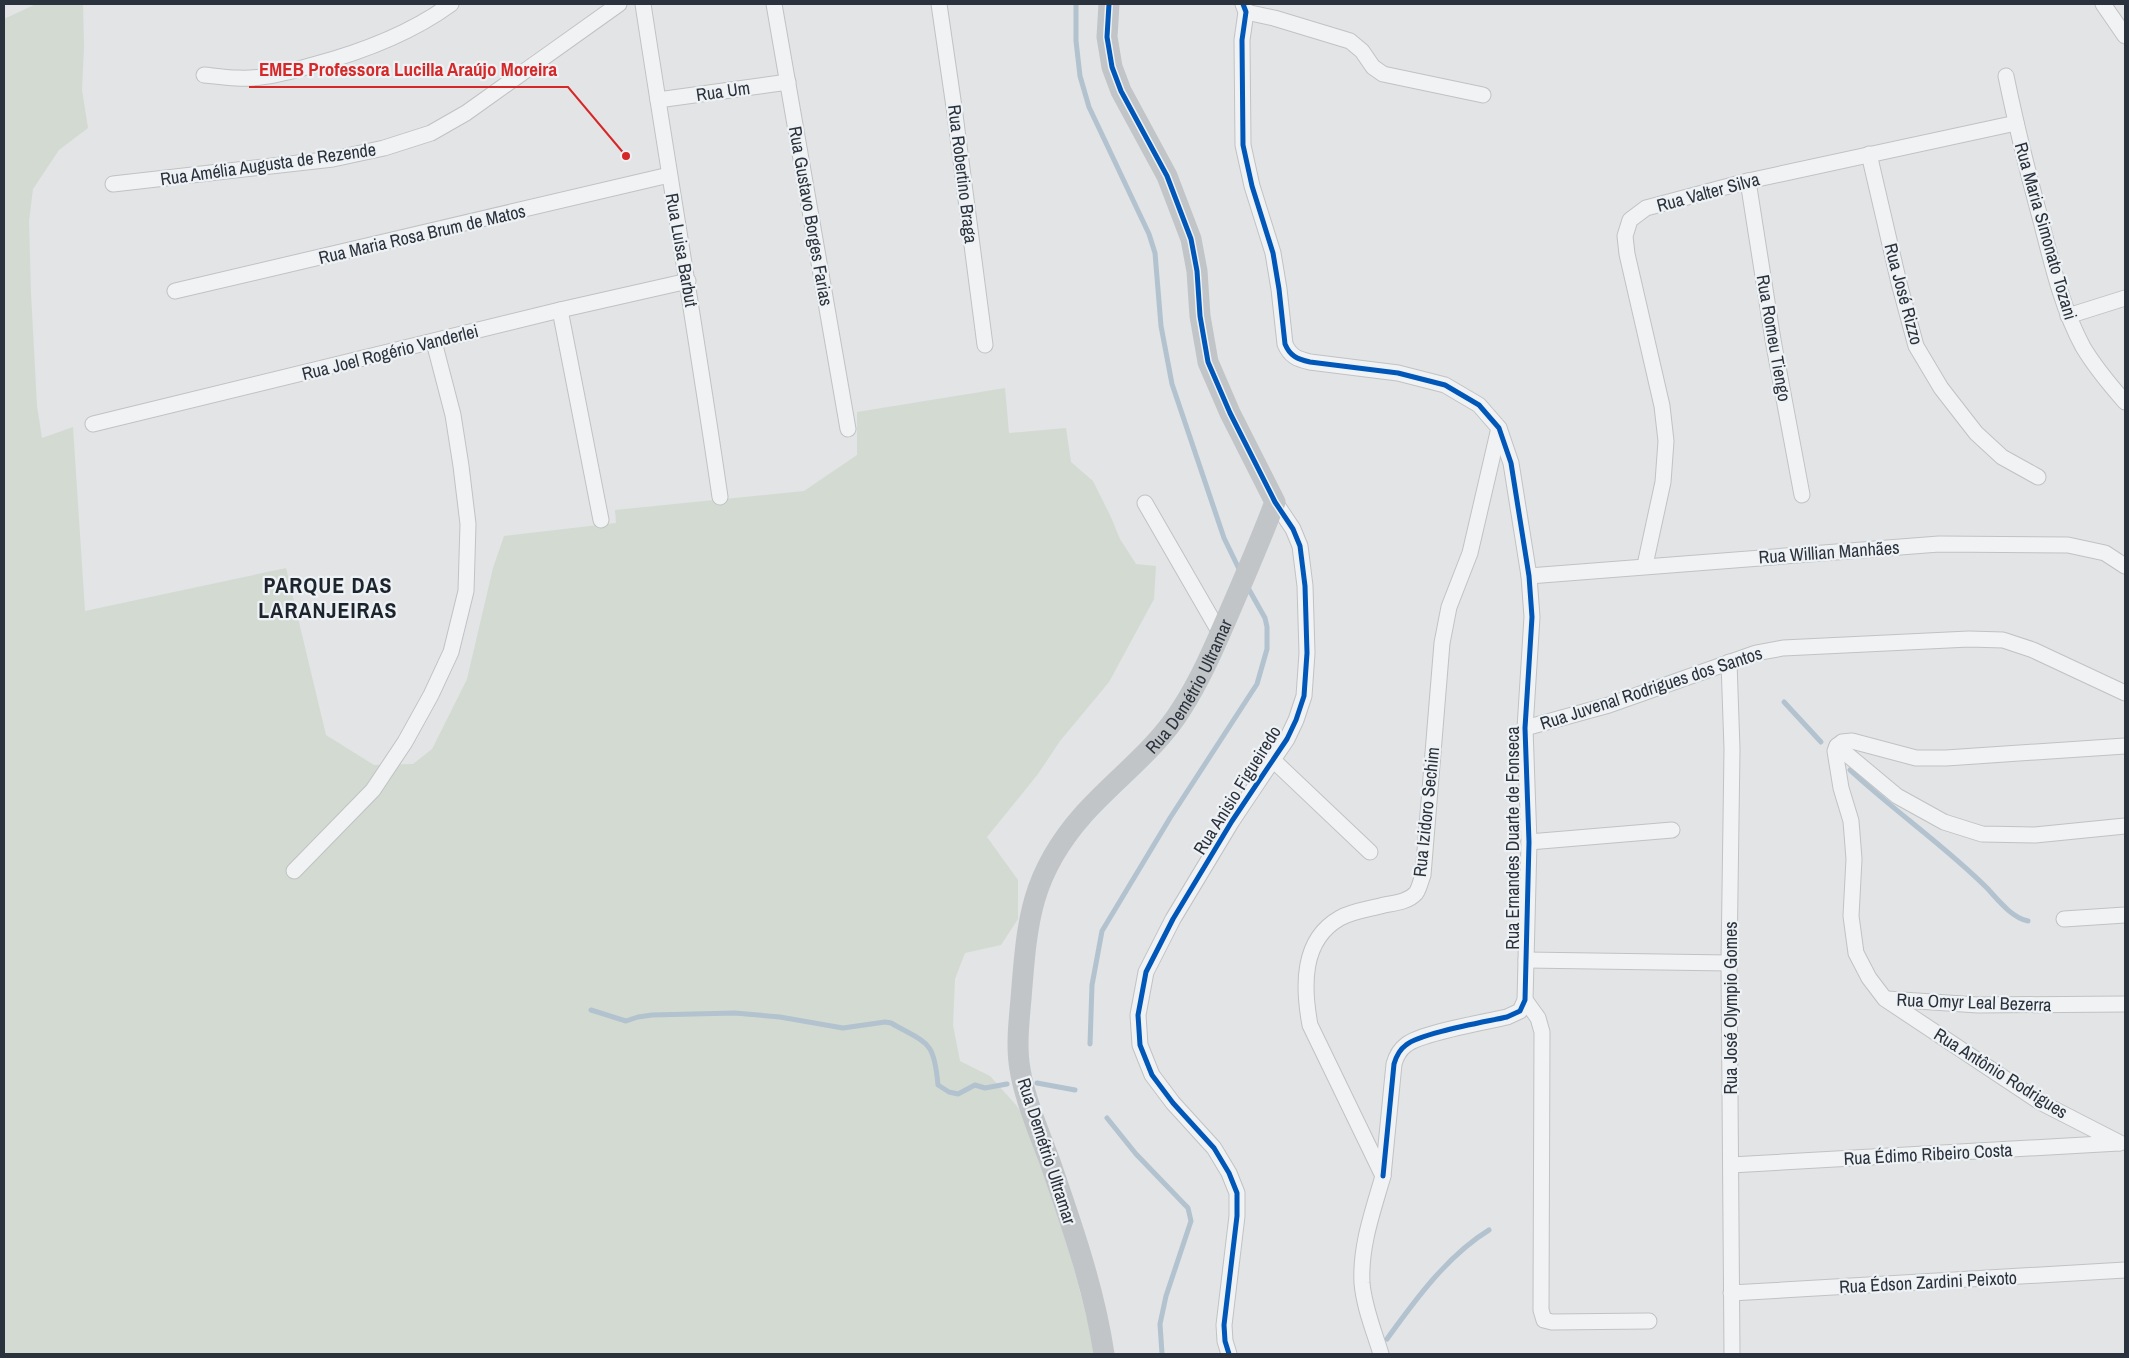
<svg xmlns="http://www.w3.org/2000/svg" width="2129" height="1358" font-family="'Archivo Narrow',sans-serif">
<rect width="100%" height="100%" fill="#e2e4e6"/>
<!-- green -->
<path fill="#d3dad2" d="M36,4H83L84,47L82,90L88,128L59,150L33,189L29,221L31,293L37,406L42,438L73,427L85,611L286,568L326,735L374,765L413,764L432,749L467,679L493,568L504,536L616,523L615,510L804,491L857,455V412L1005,388L1009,433L1066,428L1071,462L1093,481L1110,515L1120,539L1136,564L1156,566L1154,599L1109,682L1060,741L1038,774L987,837L1018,880V919L1001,945L965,953L955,979L953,1025L960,1061L990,1076L1016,1105L1042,1144L1096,1354H4V19Z"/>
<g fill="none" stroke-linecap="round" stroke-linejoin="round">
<!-- stream -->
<g stroke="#b2c2ce" stroke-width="5">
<path d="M1076,4V41L1080,76L1089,107L1149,234L1155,253L1161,326L1172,384L1224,538L1240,571"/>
<path d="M1784,702L1821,742"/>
<path d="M1850,770C1894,811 1944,845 1987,888C1998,900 2012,918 2028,921"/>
<path d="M591,1010L626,1021L638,1017L652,1015L735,1013L780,1017L843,1028L885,1022L891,1023C928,1044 934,1040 938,1085L949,1092L958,1094L975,1085L985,1088L1007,1084"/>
<path d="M1090,1044L1092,985L1102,931L1170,818L1257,684L1267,649V627L1265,618L1247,586"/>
<path d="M1037,1083L1075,1090"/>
<path d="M1107,1118L1136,1154L1188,1208L1191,1221L1166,1296L1160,1324L1162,1354"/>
<path d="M1387,1339C1415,1300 1448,1255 1489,1230"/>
</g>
<defs>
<g id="street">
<path d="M643,4C668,168 696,332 720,497"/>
<path d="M774,4L848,429"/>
<path d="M939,4L954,107L985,345"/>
<path d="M1243,4L1246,12L1242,40L1243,145L1252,186L1273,253L1279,289L1285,344C1290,356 1297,359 1310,362L1398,373L1445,385L1479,405L1499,428L1511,463L1529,576L1532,617L1525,728L1529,842L1525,1000L1520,1011L1507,1017C1485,1022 1420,1033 1406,1045C1399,1050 1396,1057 1394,1064L1383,1176"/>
<path d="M2103,4L2125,36"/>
<path d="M1246,12L1274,18L1350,41L1362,51L1373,67L1383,74L1483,95"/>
<path d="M204,75C223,77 242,80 261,77C278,75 296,70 313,65C362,52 410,34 451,4"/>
<path d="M2006,76C2016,125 2028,173 2041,221C2052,264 2062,308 2083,347C2095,367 2110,385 2125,402"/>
<path d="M658,100L788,82"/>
<path d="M1869,154L1899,283L1916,346L1941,388L1976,433L2002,457L2038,477"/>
<path d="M1748,181L1773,340L1802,495"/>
<path d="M113,184L333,159L384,148L431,133L466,113L619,4"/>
<path d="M175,291L669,175"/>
<path d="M560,310L601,520"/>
<path d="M2068,316L2125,298"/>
<path d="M93,424L560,310L688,281"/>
<path d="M1145,503L1220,633"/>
<path d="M1645,565L1663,482L1666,441L1662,406L1627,254L1625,236L1630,220L1646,208L1748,181L2016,123"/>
<path d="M1529,576L1939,544L2068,545L2105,553L2125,566"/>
<path d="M1729,662L1732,749L1729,963L1732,1354"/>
<path d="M1525,728L1609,705L1756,653L1783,648L1969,639L2003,640L2033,650L2125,693"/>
<path d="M1837,746L1835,751L1841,788L1851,821L1854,859L1851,916L1856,953L1869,978L1885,999L2040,1102L2120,1143"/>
<path d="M1837,746L1897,796L1944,822L1982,834L2035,835L2125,826"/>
<path d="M1837,746L1842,742L1852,741L1916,758H1946L2125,746"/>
<path d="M1273,760L1370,852"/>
<path d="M1529,842L1672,830"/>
<path d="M294,871L373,790L405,742L431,695L451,652L466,591L468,524L461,466L453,415L434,342"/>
<path d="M2064,919L2125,915"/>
<path d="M1526,960L1729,963"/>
<path d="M1887,999L1978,1005L2125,1004"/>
<path d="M1525,1000L1538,1018L1542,1032L1541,1310L1544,1320L1552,1322L1649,1321"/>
<path d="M1731,1165L2119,1143"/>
<path d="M1731,1293L2125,1270"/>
<path d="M1229,1354L1225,1341L1224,1325L1237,1216V1193L1229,1173L1214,1148L1173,1103L1152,1075L1140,1045L1138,1015L1146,972L1173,919L1232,821L1287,739L1296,720L1304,696L1307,653L1305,586L1300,546L1293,529L1275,502"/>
<path d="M1381,1354C1374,1331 1364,1307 1362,1283C1360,1246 1373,1211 1383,1176L1310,1025C1303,987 1301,940 1340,918C1352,911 1370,909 1384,905C1394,903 1408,902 1416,893C1419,889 1421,880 1423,875L1442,643L1449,607L1470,553L1499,428"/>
</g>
</defs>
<!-- street casing -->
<use href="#street" stroke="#c0c2c4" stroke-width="17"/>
<!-- street -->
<use href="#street" stroke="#f0f2f3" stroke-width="15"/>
<!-- secondary -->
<path stroke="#c2c5c8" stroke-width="21" id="s1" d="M1104,1354C1094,1287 1071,1223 1049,1159C1039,1133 1024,1096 1020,1069C1016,1047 1019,1021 1021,999C1027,922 1030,875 1083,815C1114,780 1157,749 1182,708C1200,680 1213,650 1226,620C1243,581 1260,542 1275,502L1230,413L1208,362L1200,316L1197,271L1191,239L1167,176L1121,91L1112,67L1107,37L1109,4"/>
<defs>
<g id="cycleway">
<path d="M1109,4L1107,37L1112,67L1121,91L1167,176L1191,239L1197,271L1200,316L1208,362L1230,413L1275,502L1293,529L1300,546L1305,586L1307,653L1304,696L1296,720L1287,739L1232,821L1173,919L1146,972L1138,1015L1140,1045L1152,1075L1173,1103L1214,1148L1229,1173L1237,1193V1216L1224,1325L1225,1341L1229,1354"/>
<path d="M1243,4L1246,12L1242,40L1243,145L1252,186L1273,253L1279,289L1285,344C1290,356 1297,359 1310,362L1398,373L1445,385L1479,405L1499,428L1511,463L1529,576L1532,617L1525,728L1529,842L1525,1000L1520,1011L1507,1017C1485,1022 1420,1033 1406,1045C1399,1050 1396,1057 1394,1064L1383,1176"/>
</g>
</defs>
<!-- cycleway casing -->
<use href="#cycleway" stroke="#eff2f5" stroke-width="8"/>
<!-- cycleway -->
<use href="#cycleway" stroke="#0057b8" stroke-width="5"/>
</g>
<g text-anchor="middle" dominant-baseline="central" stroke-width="4.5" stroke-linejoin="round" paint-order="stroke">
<!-- street labels -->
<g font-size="18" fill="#2a323d" stroke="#eff2f5">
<text transform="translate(723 91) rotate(-8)">Rua Um</text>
<text transform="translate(268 164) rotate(-8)">Rua Amélia Augusta de Rezende</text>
<text transform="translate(963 174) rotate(83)">Rua Robertino Braga</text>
<text transform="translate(1708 192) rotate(-15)">Rua Valter Silva</text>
<text transform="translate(811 216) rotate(80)">Rua Gustavo Borges Farias</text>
<text transform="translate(2046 231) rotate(74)">Rua Maria Simonato Tozani</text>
<text transform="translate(422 234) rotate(-13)">Rua Maria Rosa Brum de Matos</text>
<text transform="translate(682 250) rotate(80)">Rua Luisa Barbut</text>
<text transform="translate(1904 294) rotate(75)">Rua José Rizzo</text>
<text transform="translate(1774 338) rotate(80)">Rua Romeu Tiengo</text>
<text transform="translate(390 352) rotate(-14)">Rua Joel Rogério Vanderlei</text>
<text transform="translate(1829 552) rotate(-4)">Rua Willian Manhães</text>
<text stroke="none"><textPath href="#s1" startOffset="735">Rua Demétrio Ultramar</textPath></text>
<text transform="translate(1651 688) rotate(-18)">Rua Juvenal Rodrigues dos Santos</text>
<text transform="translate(1237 790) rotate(-58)">Rua Anisio Figueiredo</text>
<text transform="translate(1426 812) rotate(-84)">Rua Izidoro Sechim</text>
<text transform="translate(1512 838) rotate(-90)">Rua Ernandes Duarte de Fonseca</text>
<text transform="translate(1974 1002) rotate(2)">Rua Omyr Leal Bezerra</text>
<text transform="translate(1730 1008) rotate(-90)">Rua José Olympio Gomes</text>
<text transform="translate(2001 1073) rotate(32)">Rua Antônio Rodrigues</text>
<text transform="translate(1047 1151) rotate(72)">Rua Demétrio Ultramar</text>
<text transform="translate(1928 1154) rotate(-3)">Rua Édimo Ribeiro Costa</text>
<text transform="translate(1928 1282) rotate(-3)">Rua Édson Zardini Peixoto</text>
</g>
<!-- district labels -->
<g font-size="22" font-weight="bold" letter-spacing="1" fill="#1c242e" stroke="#eff2f5">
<text x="328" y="585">PARQUE DAS<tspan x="328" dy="25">LARANJEIRAS</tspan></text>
</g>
</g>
<!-- callouts -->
<path fill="none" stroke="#d62828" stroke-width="2" d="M626 156L568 87H249"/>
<circle fill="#d62828" stroke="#eff2f5" stroke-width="2" cx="626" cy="156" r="5"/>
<g font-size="19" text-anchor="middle" font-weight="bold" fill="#d62828" stroke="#eff2f5" stroke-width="4.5" stroke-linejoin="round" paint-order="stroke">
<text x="408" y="76">EMEB Professora Lucilla Araújo Moreira</text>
</g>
<!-- border -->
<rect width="2129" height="1358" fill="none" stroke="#2a323d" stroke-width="10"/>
</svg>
